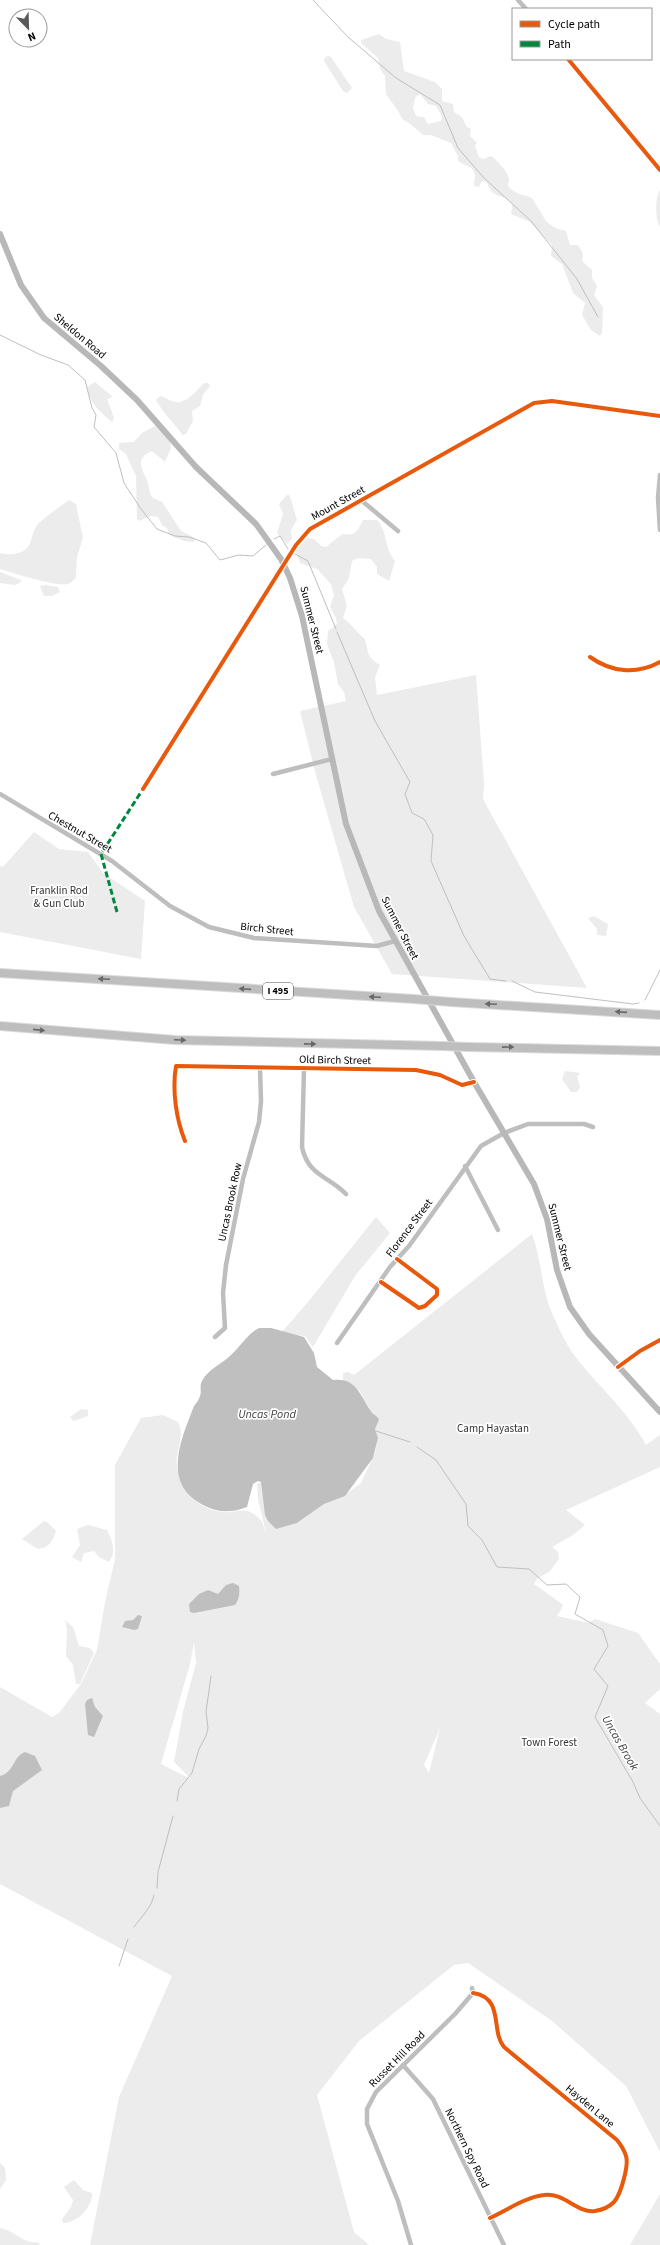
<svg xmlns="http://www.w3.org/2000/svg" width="660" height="2245" font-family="'Source Sans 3',sans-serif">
<rect width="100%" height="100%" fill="#fff"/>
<!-- green -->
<g fill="#ececec" fill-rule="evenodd">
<path d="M379,34L386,39L400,42L404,71L435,82L442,89V101L453,104L454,112L462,117L466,126L471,129L470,136L477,143L475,146L479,157L483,159L491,156C495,158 507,171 508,176C510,179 508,182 508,186C515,195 523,194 532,198L546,221L555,228L566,231L570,245H578L583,254L582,261L592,270V278L597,286L594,295L603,307L602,333L600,336L591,330L582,315L585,303L573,293L562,264L551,256L552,245L530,222L511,214C515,196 505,200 493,193C490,190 488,185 486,181L481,182L479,187L474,186C473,182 475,181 475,176C475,166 464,166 458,161V156L451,143L431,135H423L409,123L403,120L398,111L386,94L385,76L380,69L378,58L361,43V40ZM420,94L428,104L436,106L442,117L441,121L428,124L424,117L416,116L413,108L415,98Z"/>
<path d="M328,56L331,57L352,88L347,93L343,91L324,61L325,57Z"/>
<path d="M660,190V227C655,220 655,196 660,190Z"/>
<path d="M95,382L113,397L107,399L114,418L112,422C101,413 88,401 87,387Z"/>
<path d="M204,383H208L210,386L203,395L200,406L192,411L193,421L186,434L183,435L163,411L156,400L160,396C166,397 169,401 175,402C187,404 197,390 204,383Z"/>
<path d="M155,426L170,440L171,448L165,462L152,451C135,458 141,468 147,480C149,486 149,493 153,498L162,502L181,531L195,538L194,542L184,541L169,535L167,528L162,525L158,517L151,516L139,521L137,519L136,476L126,454L119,449V443L134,442L142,433Z"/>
<path d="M287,495H289C293,503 294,512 297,520L291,530L292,539L287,544L277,533L283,514L279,504Z"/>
<path d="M69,500L76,504L83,538L77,557L76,578C73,580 71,583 68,584C56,587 14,573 0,569V553C9,556 27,554 30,543C33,536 33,529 39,523C48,515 59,507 69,500Z"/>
<path d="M363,520H377C388,532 384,548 395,561L389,581L377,574V567L371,559L358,558L352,561L349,578L342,589L347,606L343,618C352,624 357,633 365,639C369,654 366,656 380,665L375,677L377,695L476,675L484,784L483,799L587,988L392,974L354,907L316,775L300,711L346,701L344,692L338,684L334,662L327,645L328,631L337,624L336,618L330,607L334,595L331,584L317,569L300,563L295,550L308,538L314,539L321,546L326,547L342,534C356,536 357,532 363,520Z"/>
<path d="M0,572L21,580V582L15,585L0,583Z"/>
<path d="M46,585L58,587L60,592L52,596H44L40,586Z"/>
<path d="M34,832L59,849L88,852L103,873L145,901L141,959L0,932V866L3,867Z"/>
<path d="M594,916L608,924L606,936L597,935V929L588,918Z"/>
<path d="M565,1071L580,1073L577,1077L580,1087L577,1092H571L562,1079Z"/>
<path d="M376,1217L390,1233L355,1276L313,1347L305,1336L281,1333L308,1302Z"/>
<path d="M532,1234C540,1256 541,1277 547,1299C550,1311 565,1342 572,1352C595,1384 627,1409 646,1445L660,1435V1467L566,1510L585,1525L573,1535L552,1547L558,1552L559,1559L550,1571L537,1579L534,1584L562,1604L563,1606L557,1616L589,1623L595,1619L638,1633L660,1664V1689L645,1703L660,1714V2152L626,2086L552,2021L468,1963L454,1965L359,2041L317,2095L354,2232L369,2245H90L119,2097L172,1976L0,1884V1687L52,1717L59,1713L81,1684L97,1650L105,1602L115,1559V1465L141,1418L163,1415L178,1422C184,1434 179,1444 177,1457C175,1469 181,1483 187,1492C194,1504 216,1514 230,1512C244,1510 248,1508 260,1519C263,1522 264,1529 266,1533L258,1499L257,1484L264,1481L282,1526L297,1523L324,1504L342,1497L361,1483L375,1453L378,1438L375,1429L379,1420L371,1411L359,1390L343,1383V1373L348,1372L354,1375ZM194,1642L196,1663L183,1712L174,1762L191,1779L161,1764L190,1664ZM440,1728L429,1773L424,1765Z"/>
<path d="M81,1409L88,1410V1416L74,1421L70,1417Z"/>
<path d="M44,1521L47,1522L56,1531C52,1542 50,1547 38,1549L22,1539Z"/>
<path d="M88,1525L107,1530C112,1541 117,1551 109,1562L99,1557L94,1551L84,1553L81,1562L72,1557L80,1545L77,1529Z"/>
<path d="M65,1620L73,1627L79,1646L90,1648L94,1653L80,1684H76L73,1665L66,1656L67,1629Z"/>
<path d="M0,2163L5,2168L6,2180L0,2189Z"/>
<path d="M74,2180L83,2190L92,2193C93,2206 77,2224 63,2223L62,2219L71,2207L73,2200L64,2187Z"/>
<path d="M660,2194V2245H630Z"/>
<path d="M0,2228C14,2230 24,2245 38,2242L40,2245H0Z"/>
</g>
<!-- water -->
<g fill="#bfbfbf">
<path d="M259,1328H271L304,1337L314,1353L317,1367L333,1380C356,1377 360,1395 371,1411C373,1415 377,1415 379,1420L375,1429L378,1438L373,1458L345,1496L324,1504L297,1523L276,1529L268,1521L265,1515L261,1482L258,1481L253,1484L247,1507C232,1513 218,1513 203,1505C161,1483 181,1440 194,1406C196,1403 199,1400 200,1396C202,1391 199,1386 202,1381C208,1369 222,1364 231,1355C241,1346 247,1334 259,1328Z"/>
<path d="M233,1583L239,1586C240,1593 239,1600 235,1605L194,1613L190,1612L189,1604L199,1594L208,1590L218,1594L226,1585Z"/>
<path d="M138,1615L142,1616L138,1629L134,1630L122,1627L125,1621L133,1620Z"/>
<path d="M92,1698L95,1707L103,1716L94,1737L88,1735L85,1704L87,1700Z"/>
<path d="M25,1752L35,1756L42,1770L13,1791L9,1806L0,1808V1776C14,1773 13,1756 25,1752Z"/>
</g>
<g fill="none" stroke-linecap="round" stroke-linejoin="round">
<!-- stream -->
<g stroke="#bfbfbf" stroke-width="1">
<path d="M313,0L348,37L396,78L440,105L458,148L484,178L531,221L577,279L598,317"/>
<path d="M0,335L41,355L68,365L85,380L92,408L96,415L94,427L116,453L124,483L141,509L157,529L175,536L189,537L206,543L220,560L239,555L253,556L266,545"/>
<path d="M274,539L280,536L288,549"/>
<path d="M295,554L308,561L336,629"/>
<path d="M337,632L375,721L410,782L405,794L412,813L424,819L433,835L431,861L464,936L490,979L506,981"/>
<path d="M512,981L535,992L633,1004L639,1003"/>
<path d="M645,1000L660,970"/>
<path d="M376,1431L410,1442"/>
<path d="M417,1447L436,1460L466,1504L468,1526L482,1540L497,1567L529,1569L547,1585L566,1584L580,1597L575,1614L603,1630L608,1646L594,1669L608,1686L595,1717L633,1782L640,1798L660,1826"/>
<path d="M177,1801L179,1789L192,1773L199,1749L206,1736L208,1728L206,1712L211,1676"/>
<path d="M157,1888L158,1872L173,1816"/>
<path d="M134,1927C141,1917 152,1907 154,1895"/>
<path d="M119,1966L128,1939"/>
</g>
<defs>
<g id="motorway">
<path d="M0,973L414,999"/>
<path d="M451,1002L660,1015"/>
<path d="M0,1026L175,1040L442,1046"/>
<path d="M469,1047L660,1051"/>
</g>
</defs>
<!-- motorway casing -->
<use href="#motorway" stroke="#dbdbdb" stroke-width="10"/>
<!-- minor -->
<g stroke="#bebebe" stroke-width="4.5">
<path d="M518,0L526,9"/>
<path d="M568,59L660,170"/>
<path d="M660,475L658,498L660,530"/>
<path d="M361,500L398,531"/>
<path d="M590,657C611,672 636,675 660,662"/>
<path d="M273,774L332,759"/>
<path d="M143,789L296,545L310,529L534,403L552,401L660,416"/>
<path d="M0,794L112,861L170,906L209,927L254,938L377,946L395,941"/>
<path d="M304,1069L302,1147C308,1176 329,1176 346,1194"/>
<path d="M185,1141C176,1119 172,1090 176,1066L416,1070L440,1075L462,1085L474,1082"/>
<path d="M465,1166L498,1230"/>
<path d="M381,1282L419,1308L425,1306L437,1295V1289L397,1259"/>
<path d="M215,1337L225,1328L223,1293L226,1265L243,1179L259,1122L261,1101L260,1068"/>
<path d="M337,1343L390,1267L409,1246L481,1146L504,1133L528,1124H584L593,1127"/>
<path d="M618,1367L640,1351L660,1340"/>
<path d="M473,1993C505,1998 490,2030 504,2047L617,2140C621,2145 624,2149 626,2156C629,2165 621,2194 614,2202C609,2207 602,2210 595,2211C576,2213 564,2192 544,2195C526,2197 507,2210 490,2218"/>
<path d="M403,2065L433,2099L504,2245"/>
<path d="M411,2245L398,2201L367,2124V2109L376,2092L455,2014L473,1993L472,1988"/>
</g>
<!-- secondary -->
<path stroke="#b8b8b8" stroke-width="6" d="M0,234L21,285L44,318L101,366L137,400L196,467L256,524L281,559L290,578L302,616L346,824L379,911L474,1082L534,1184L547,1219L557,1270L570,1307L589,1334L660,1412"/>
<!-- motorway -->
<use href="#motorway" stroke="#bebebe" stroke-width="8"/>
<defs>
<g id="motorway-bridge">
<path d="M414,999L451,1002"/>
<path d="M442,1046L469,1047"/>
</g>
</defs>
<!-- motorway-bridge casing -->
<use href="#motorway-bridge" stroke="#dbdbdb" stroke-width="10" stroke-linecap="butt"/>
<!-- motorway-bridge -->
<use href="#motorway-bridge" stroke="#bebebe" stroke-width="8"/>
<!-- quiet -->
<path stroke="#00873e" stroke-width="3" stroke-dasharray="6 3" stroke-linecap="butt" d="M117,912L101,854L143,789"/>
<defs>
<g id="cycleway">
<path d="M568,59L660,170"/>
<path d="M590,657C611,672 636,675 660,662"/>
<path d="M143,789L296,545L310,529L534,403L552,401L660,416"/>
<path d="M185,1141C176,1119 172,1090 176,1066L416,1070L440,1075L462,1085L474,1082"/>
<path d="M381,1282L419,1308L425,1306L437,1295V1289L397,1259"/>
<path d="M618,1367L640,1351L660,1340"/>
<path d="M473,1993C505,1998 490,2030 504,2047L617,2140C621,2145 624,2149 626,2156C629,2165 621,2194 614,2202C609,2207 602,2210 595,2211C576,2213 564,2192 544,2195C526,2197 507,2210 490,2218"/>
</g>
</defs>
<!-- cycleway casing -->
<use href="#cycleway" stroke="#fff" stroke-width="6"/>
<!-- cycleway -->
<use href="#cycleway" stroke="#e8590c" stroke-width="4"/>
</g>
<!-- one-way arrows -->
<defs><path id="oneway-solid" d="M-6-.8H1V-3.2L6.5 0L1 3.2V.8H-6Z"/></defs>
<g fill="#686868">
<use href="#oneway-solid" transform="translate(104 979) rotate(-177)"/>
<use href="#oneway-solid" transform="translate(245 989) rotate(-176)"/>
<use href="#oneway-solid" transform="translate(375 997) rotate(-177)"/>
<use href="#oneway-solid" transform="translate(491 1004) rotate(-177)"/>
<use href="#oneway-solid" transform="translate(621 1012) rotate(-176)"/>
<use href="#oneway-solid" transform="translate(39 1030) rotate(6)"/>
<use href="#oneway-solid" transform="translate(180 1040) rotate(3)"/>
<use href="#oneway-solid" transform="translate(310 1044) rotate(1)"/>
<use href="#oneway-solid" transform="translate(508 1047) rotate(-1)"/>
</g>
<g text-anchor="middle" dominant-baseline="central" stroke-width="3.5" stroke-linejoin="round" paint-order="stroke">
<!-- shield labels -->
<rect fill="#fff" stroke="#4c4c4c" stroke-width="1" x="263" y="983" width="30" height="16" rx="3"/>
<g font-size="10" font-weight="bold" fill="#000">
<text x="278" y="991">I 495</text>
</g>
<!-- street labels -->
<g font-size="11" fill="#000" stroke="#fff">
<text transform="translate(80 336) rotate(40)">Sheldon Road</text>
<text transform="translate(338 503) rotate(-29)">Mount Street</text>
<text transform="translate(312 620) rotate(76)">Summer Street</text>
<text transform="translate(80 832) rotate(30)">Chestnut Street</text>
<text transform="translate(400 928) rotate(63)">Summer Street</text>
<text transform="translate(267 929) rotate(6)">Birch Street</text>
<text transform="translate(335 1060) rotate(1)">Old Birch Street</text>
<text transform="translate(230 1202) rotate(-78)">Uncas Brook Row</text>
<text transform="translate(409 1228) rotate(-53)">Florence Street</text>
<text transform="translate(560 1237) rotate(76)">Summer Street</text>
<text transform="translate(397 2059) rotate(-45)">Russet Hill Road</text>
<text transform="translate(590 2106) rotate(40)">Hayden Lane</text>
<text transform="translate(467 2148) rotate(64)">Northern Spy Road</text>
</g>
<!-- park labels -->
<g font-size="11" fill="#333" stroke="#fff">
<text x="59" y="890">Franklin Rod<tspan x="59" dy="13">&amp; Gun Club</tspan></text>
<text x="493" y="1428">Camp Hayastan</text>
<text x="549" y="1742">Town Forest</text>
</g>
<!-- water labels -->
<g font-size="12" font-style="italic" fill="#444" stroke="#fff">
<text x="267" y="1414">Uncas Pond</text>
<text transform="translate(620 1743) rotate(60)">Uncas Brook</text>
</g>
</g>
<!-- legend -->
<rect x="512" y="8" width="140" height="52" fill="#ffffff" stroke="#999999"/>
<rect x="520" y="21" width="20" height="6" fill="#e8590c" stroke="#999999"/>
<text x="548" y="28" font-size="12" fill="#000000">Cycle path</text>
<rect x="520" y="41" width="20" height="6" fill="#00873e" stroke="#999999"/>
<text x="548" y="48" font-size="12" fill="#000000">Path</text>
<!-- north arrow -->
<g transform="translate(28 28) rotate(157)"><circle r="19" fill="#ffffff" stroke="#999999"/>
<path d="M0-3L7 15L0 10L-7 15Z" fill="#595959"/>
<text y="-6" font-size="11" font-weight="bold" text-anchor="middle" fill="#000000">N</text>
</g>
</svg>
